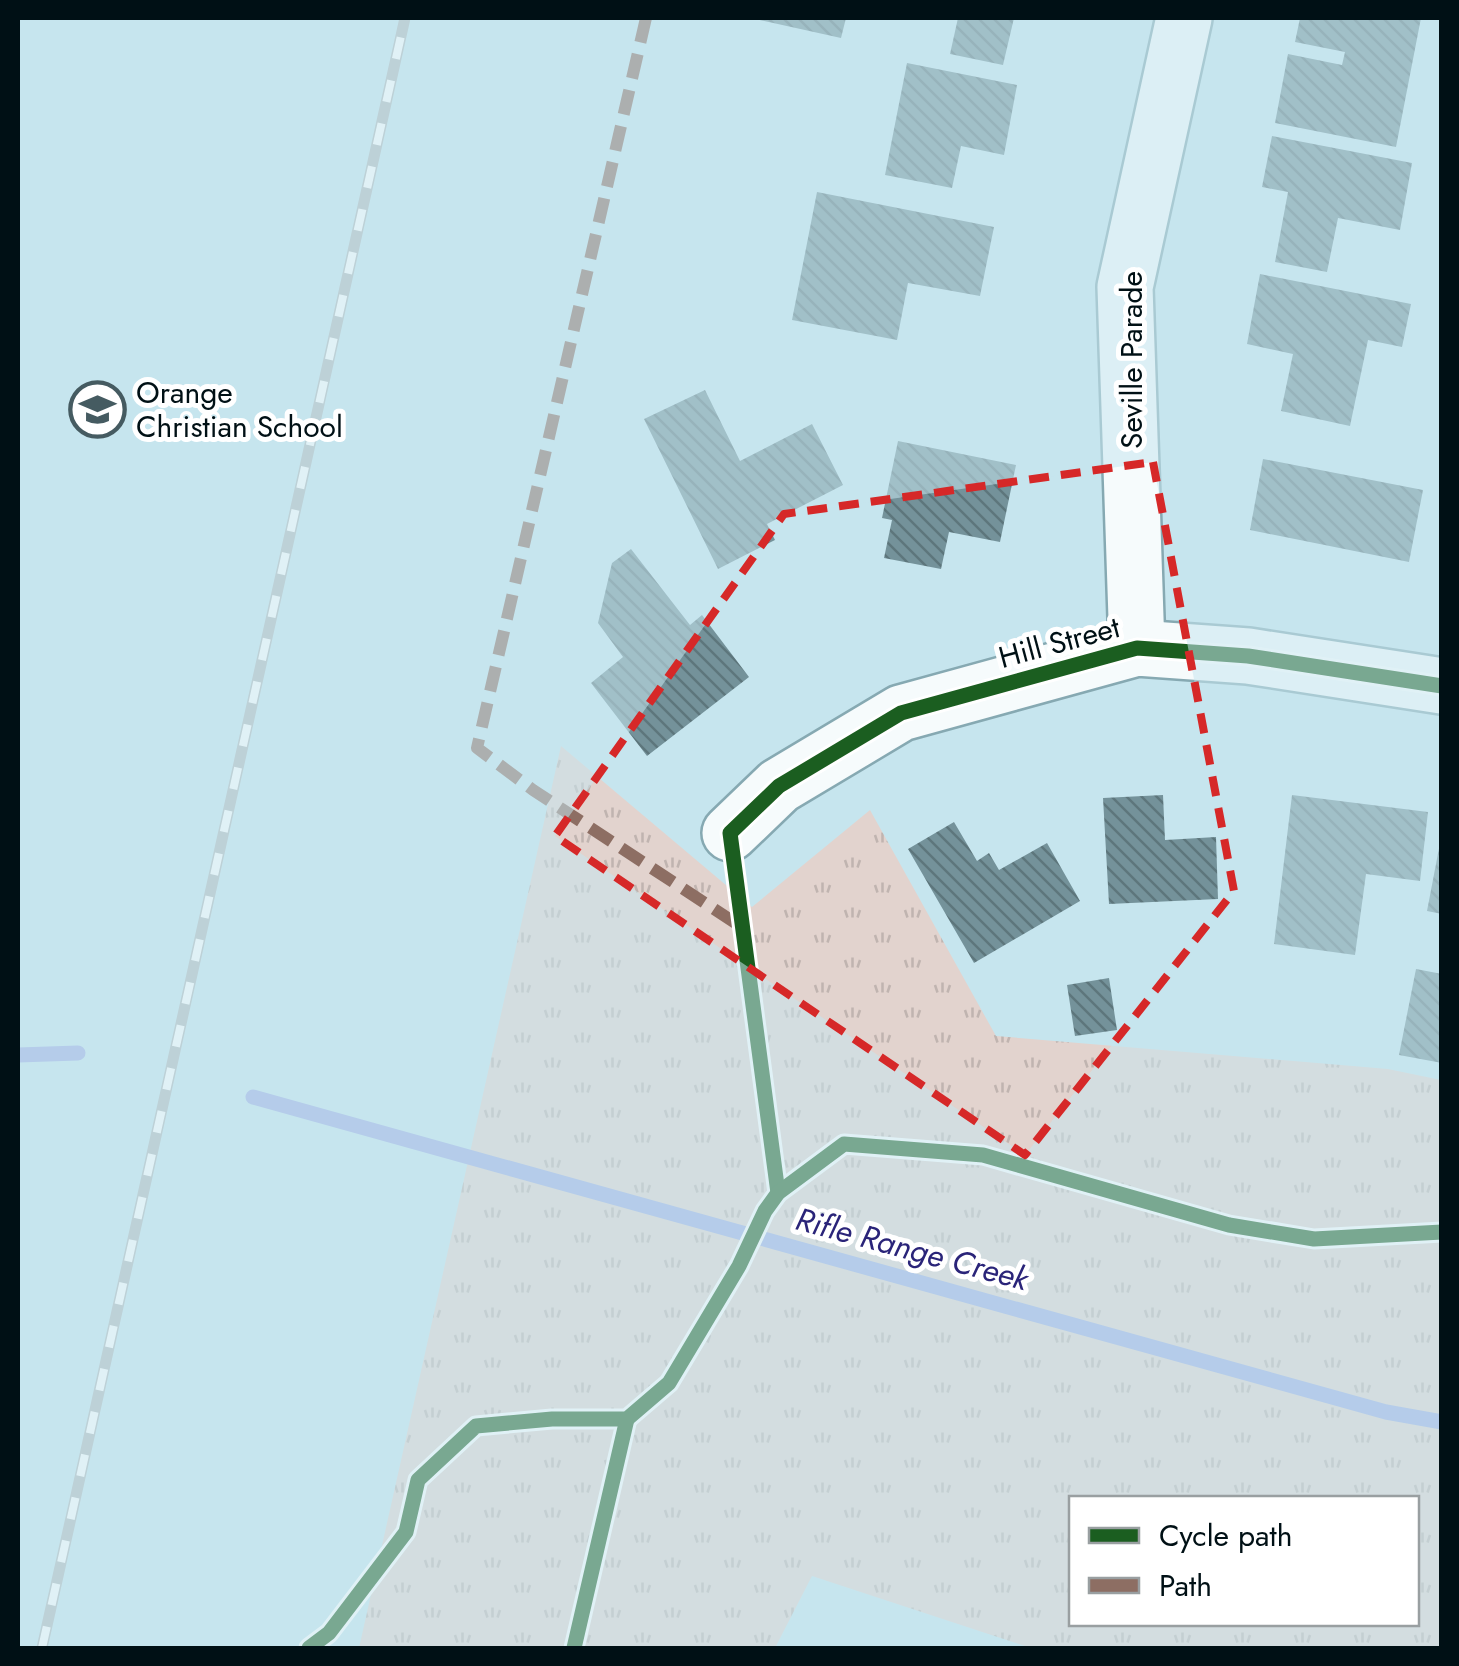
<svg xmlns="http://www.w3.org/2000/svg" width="1459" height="1666" font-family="Jost,sans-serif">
<defs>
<pattern id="grass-tufts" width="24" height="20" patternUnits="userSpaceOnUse" patternTransform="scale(2.5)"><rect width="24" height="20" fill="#e2d3ce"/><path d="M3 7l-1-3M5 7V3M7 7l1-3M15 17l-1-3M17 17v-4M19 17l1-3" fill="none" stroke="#c0b4b0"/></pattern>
<pattern id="building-back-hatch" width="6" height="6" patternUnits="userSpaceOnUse" patternTransform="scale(2.5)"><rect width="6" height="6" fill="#74929a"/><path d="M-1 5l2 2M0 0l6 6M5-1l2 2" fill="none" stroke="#5d767c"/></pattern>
</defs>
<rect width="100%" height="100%" fill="#c6e5ee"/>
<!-- grass -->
<path fill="url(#grass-tufts)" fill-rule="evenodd" d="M561,746L752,907L870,810L996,1036L1388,1069L1441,1080V1648H1031L812,1576L775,1648H359ZM1072,1498H1416V1624H1072Z"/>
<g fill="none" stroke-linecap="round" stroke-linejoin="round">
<!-- stream -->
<g stroke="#9faee4" stroke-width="15">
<path d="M18,1055L78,1053"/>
<path d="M253,1097L1386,1412L1442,1422"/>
</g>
</g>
<!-- building -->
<g fill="url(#building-back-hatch)">
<path d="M751,18H846L841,38Z"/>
<path d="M958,18H1014L1003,65L950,54Z"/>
<path d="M1300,18H1421L1396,147L1275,123L1288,54L1342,65L1345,52L1295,42Z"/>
<path d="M907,63L1017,85L1004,155L961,146L952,188L885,175Z"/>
<path d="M1272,136L1412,163L1400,230L1338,218L1327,272L1275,262L1288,192L1262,187Z"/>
<path d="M817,192L994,227L980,296L908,283L897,340L792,320Z"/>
<path d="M1260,274L1411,304L1402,347L1368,340L1350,426L1281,411L1293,354L1247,344Z"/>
<path d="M705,390L740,461L812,424L843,485L767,524L775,540L718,569L644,419Z"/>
<path d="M898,441L1016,465L1000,542L949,532L941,569L884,558L892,520L882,518Z"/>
<path d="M1263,459L1423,490L1409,562L1250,530Z"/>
<path d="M631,549L690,625L702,615L749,677L647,756L591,683L623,657L598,623L612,563Z"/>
<path d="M1163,795L1165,840L1216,837L1218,899L1109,904L1103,798Z"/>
<path d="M1292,795L1428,812L1420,881L1366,874L1355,955L1274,944Z"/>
<path d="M954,822L977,861L989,853L999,870L1047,843L1080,901L974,963L908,849Z"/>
<path d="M1440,843H1442V914L1427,911Z"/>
<path d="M1416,969L1442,974V1063L1399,1055Z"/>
<path d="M1109,978L1117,1030L1075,1036L1067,985Z"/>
</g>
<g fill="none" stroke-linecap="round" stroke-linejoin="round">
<defs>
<g id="minor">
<path d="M1137,648L1125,287L1184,18"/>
<path d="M730,833L779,786L901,713L1137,648L1248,656L1442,686"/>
</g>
</defs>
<!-- minor casing -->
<use href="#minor" stroke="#86a9b2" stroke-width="60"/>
<!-- minor -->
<use href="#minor" stroke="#f6fbfc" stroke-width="55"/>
<defs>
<path id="rail" d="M42,1648L405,18"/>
</defs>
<!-- rail casing -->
<use href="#rail" stroke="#b1b8ba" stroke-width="11"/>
<!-- rail -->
<use href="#rail" stroke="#fff" stroke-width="8" stroke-dasharray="22" stroke-linecap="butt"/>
<!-- quiet -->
<path stroke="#8d6e63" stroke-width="12" stroke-dasharray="25 12" stroke-linecap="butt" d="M646,18L477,748L533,790L743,928"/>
<defs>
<g id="cycleway">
<path d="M778,1193L730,833L779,786L901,713L1137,648L1248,656L1442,686"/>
<path d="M309,1648L329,1633L406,1532L418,1480L476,1426L552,1419H627L669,1383L739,1266L765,1211L778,1193L844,1144L983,1155L1229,1225L1314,1239L1442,1232"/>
<path d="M574,1648L627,1419"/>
</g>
</defs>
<!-- cycleway casing -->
<use href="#cycleway" stroke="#fff" stroke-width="21"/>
<!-- cycleway -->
<use href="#cycleway" stroke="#1b5e20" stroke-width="15"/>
</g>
<!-- marked area -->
<path d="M0 0H1459V1666H0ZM1153,462L1234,891L1025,1155L555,836L784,514Z" fill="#c6e5ee" fill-opacity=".55" fill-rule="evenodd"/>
<path fill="none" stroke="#d62828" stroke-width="8" stroke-dasharray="20 12" stroke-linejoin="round" d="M1153,462L1234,891L1025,1155L555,836L784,514Z"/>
<!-- icons -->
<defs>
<symbol id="school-ring" viewBox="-11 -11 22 22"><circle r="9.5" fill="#fff" stroke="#455b61" stroke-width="1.5"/><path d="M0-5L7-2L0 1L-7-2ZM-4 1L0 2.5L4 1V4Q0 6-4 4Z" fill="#455b61"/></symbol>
</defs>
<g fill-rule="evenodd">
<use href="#school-ring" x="66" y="378" width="63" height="63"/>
</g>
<g text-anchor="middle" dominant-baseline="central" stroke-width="10" stroke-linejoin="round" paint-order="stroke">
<!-- street labels -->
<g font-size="30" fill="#001015" stroke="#fff">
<text transform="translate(1131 360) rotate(-90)">Seville Parade</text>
<text transform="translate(1059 642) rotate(-15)">Hill Street</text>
</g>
<!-- poi labels -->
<g font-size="30" fill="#001015" stroke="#fff" text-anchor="start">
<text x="136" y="392">Orange<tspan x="136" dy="34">Christian School</tspan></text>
</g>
<!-- water labels -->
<g font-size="32" font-style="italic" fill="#2a2479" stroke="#fff">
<text transform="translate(912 1249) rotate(15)">Rifle Range Creek</text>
</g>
</g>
<!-- border -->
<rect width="1459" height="1666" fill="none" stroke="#001015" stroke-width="40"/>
<!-- legend -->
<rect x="1069" y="1496" width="350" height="130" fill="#ffffff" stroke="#999fa1" stroke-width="2.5"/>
<rect x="1089" y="1528" width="50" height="15" fill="#1b5e20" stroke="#999fa1" stroke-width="2.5"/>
<text x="1159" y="1546" font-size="30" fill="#001015">Cycle path</text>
<rect x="1089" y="1578" width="50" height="15" fill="#8d6e63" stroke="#999fa1" stroke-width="2.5"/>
<text x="1159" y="1596" font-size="30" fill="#001015">Path</text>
</svg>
